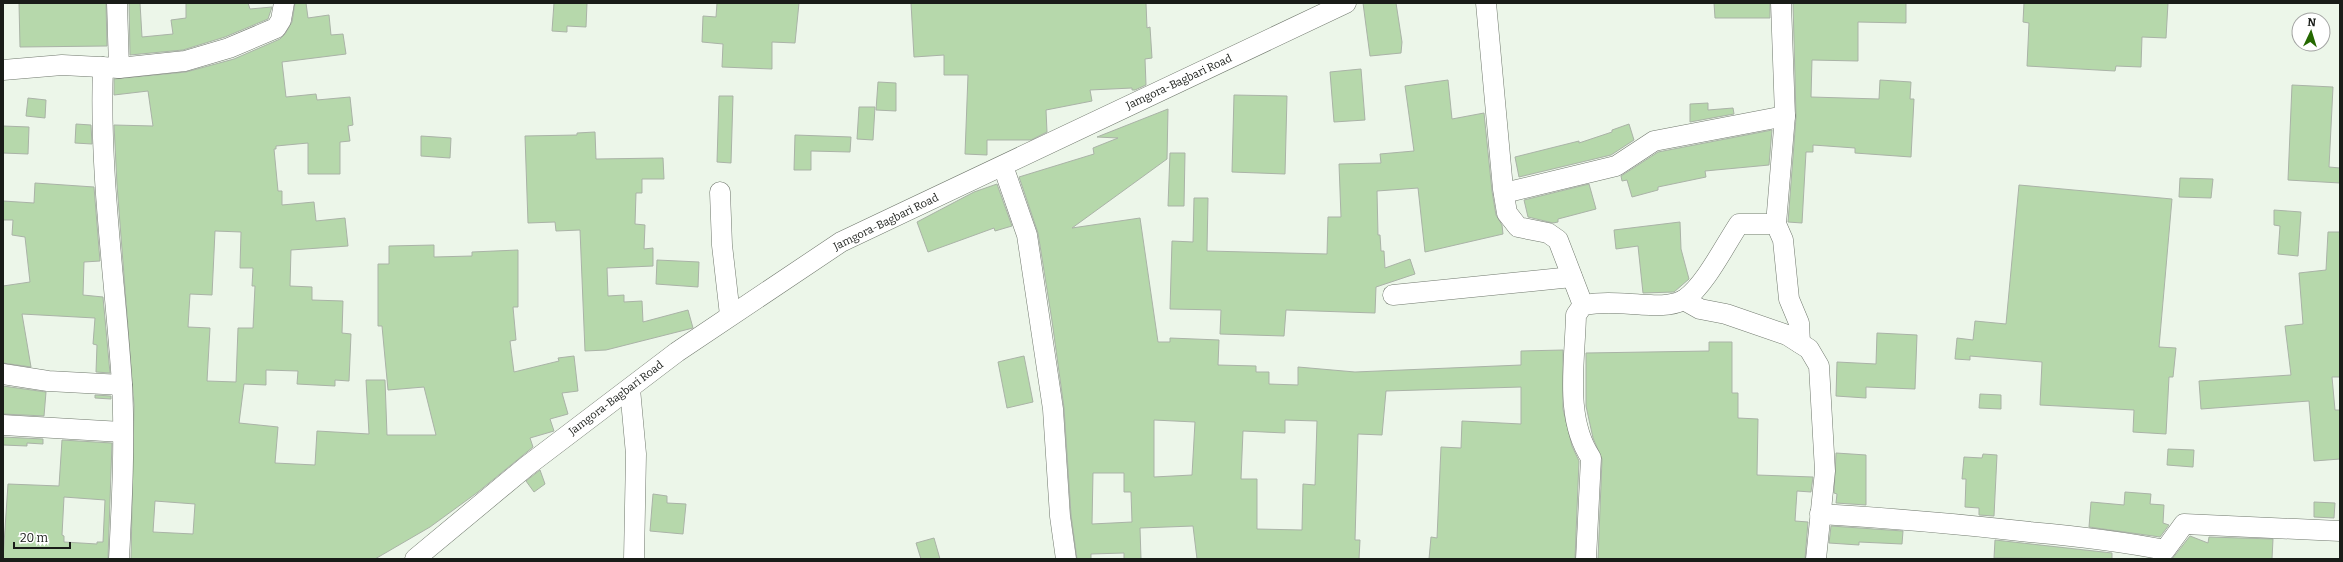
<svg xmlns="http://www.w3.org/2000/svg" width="2343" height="562" font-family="Bitter,serif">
<rect width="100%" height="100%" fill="#ecf6e9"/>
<!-- building -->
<g fill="#b6d8ab" stroke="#aab3a7" fill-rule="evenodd">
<path d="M19,3H106L107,46L20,47Z"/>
<path d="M129,3H140L142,37L173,34L171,20L186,18V3H248L250,9L272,7L268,19L225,37L183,50L130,55Z"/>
<path d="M295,3H306L308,18L329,15L331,35L343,34L346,54L282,62L286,97L316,94L317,100L350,97L353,125L348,126L350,141L340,142V174H308V143L276,146V149H274L278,191H282V205L314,202L316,221L345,218L348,246L291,250L290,286L312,287V300L343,301L342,333L351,334L349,381L335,380V386L297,384L298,371L266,370V385L244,384L239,423L278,427L275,463L315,465L317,431L369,434L366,380H385L387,435H436L424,387L388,390L382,326H378V264H389V246L434,245V257L472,256V252L518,250V307H513L516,340L510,341L514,372L559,361L558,358L574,356L578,391L562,393L568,414L550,419L554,431L530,438L533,447L478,492L430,527L375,559H131L134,405L117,185L114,125L153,126L148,91L114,95V79L186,72L234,59L280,39L285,34L292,22ZM215,231L241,232L240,268H253L252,286H255L253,328H238L236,382L207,381L210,328L188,327L190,294L212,295ZM155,501L195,504L193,534L153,532Z"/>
<path d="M554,3H587L586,27L567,26V32L552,31Z"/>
<path d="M717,3H799L795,43L772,42V69L722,67L723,44L702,42L703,16L716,17Z"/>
<path d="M911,3H1146L1147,28L1150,27L1152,58L1145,59L1146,85L1135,90H1132V88L1090,90L1092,101L1046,110L1047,132L1031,140H987V155L965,154L968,75H944V55L914,57Z"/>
<path d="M1363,3H1396L1402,42L1401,53L1370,56Z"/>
<path d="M1714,3H1770V18H1715Z"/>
<path d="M1793,3H1906V23L1858,22V61L1812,60L1811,97L1879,99L1880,80L1911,82L1910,99H1914L1911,157L1855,153V148L1813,145V152H1806L1802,223L1788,222L1796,117Z"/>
<path d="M2024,3H2168L2166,38L2142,37L2141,67L2116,66L2115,71L2027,66L2029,23L2023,22Z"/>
<path d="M1361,69L1365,120L1334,122L1330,72Z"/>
<path d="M1448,80L1452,119L1484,113L1492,191L1496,215L1502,225L1503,234L1425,252L1418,188L1377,191L1378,235H1380L1381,251H1384L1385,268L1410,259L1415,274L1376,287L1375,313L1286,310L1284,336L1220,334L1221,310L1170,309L1172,241L1193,242L1194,198H1208L1207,251L1327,254L1328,217H1341L1339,164L1381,163L1380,154L1414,151L1405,86Z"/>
<path d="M878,82L896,83V111L876,110Z"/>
<path d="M2292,85L2333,87L2329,167L2340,168V183L2288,180Z"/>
<path d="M1234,95L1287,96L1285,174L1232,172Z"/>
<path d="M719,96H733L731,163L717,162Z"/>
<path d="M28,98L46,100L45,118L26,116Z"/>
<path d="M1708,103V110L1733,108L1734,114L1690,122V104Z"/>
<path d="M859,107H875L873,140L857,139Z"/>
<path d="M1168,109L1167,159L1072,228L1140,218L1158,342H1170V338L1219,340L1218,365L1256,366V372H1269V384L1298,385V367L1355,372L1521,365V351L1563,350V409L1572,446L1579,461L1575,559H1429L1431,537L1437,538L1441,447L1461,448L1462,421L1521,424V387L1386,391L1382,435L1358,434L1355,540H1360L1359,559H1197L1193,526L1140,528L1141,559H1124V553L1091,554V559H1077L1071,515L1064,408L1052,321L1038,233L1019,177L1094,154L1093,148L1118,138L1097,137ZM1154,420L1195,422L1192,475L1154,477ZM1285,420L1317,421L1315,485L1303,484L1302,530L1257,529V479H1241L1243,431L1285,433ZM1093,473H1124V492H1131L1132,522L1092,524Z"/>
<path d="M76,124L91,125L92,144L75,143Z"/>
<path d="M1629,124L1634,140L1611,155L1519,177L1515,157L1579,141V143L1612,132V130Z"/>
<path d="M3,126L29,127L28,154L3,153Z"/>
<path d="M1772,130L1769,165L1705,171L1706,177L1658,187V190L1632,197L1627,180L1622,181L1621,176L1658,152Z"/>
<path d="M595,132L596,159L663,158L664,179H642V193H636L635,224L645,225L644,249L653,248V266L607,268L608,296L624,295V302L642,301L643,322L688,310L693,328L606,350L585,351L580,230L556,231L555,222L528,223L525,136L577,135V133Z"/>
<path d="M795,135L851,137L850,152L811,151V170H794Z"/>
<path d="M421,136L451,138L450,158L421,156Z"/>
<path d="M1170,153H1185L1184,206H1168Z"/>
<path d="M2180,178L2213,179L2211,198L2179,197Z"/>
<path d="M35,183L94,187L100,261L84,262L83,295L103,297L110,373L96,372L97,345L93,344L95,318L22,314L31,367L3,363V286L30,282L25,237L12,235L13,220H3V201L34,203Z"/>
<path d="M997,184L1012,226L995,231L994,228L928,252L917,222L974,192Z"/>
<path d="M1589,184L1596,209L1558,219V222L1553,223L1528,217L1524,200Z"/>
<path d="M2019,185L2172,199L2159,347L2176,348L2173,377H2169L2166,434L2133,432L2134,410L2040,405L2042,362L1970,356V360L1955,359L1957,338L1973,340L1975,321L2006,324Z"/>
<path d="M2274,210L2301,212L2298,256L2278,254L2280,226L2274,225Z"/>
<path d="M1680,222L1681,249L1689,279L1674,292L1643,293L1638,246L1616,249L1614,230Z"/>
<path d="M2328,232H2340V377H2332L2335,410H2340V459L2314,461L2309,401L2201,409L2199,381L2291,375L2285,326L2303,324L2299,273L2326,270Z"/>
<path d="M657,260L699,262L698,287L656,284Z"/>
<path d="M1877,333L1917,335L1915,389L1866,387V398L1836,396L1837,362L1876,364Z"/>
<path d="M1709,342H1732V393H1738V418L1758,419L1757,475L1813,477L1811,492L1797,491L1795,521L1808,522L1805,559H1598L1602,459L1593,438L1586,406V353L1709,351Z"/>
<path d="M1024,356L1033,402L1007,408L998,362Z"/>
<path d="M3,386L46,392L44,416L3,414Z"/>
<path d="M1980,394L2001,395V409L1979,408Z"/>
<path d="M95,395L111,396V399L95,398Z"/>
<path d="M3,437L43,439V444L27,443V446L3,445Z"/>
<path d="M62,440L112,443L108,559H3L8,484L59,486ZM64,497L105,500L103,542H97V544L64,542V536L62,535Z"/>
<path d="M2168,449L2194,450L2193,467L2167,465Z"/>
<path d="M1836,453L1866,455V505L1836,503L1837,494L1834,493Z"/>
<path d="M1983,454L1997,455L1994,516L1979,515V508L1965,507L1966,479H1962L1964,457L1982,458Z"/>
<path d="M540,470L545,484L534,492L526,481Z"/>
<path d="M2125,492L2151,494L2150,504L2164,505L2163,523L2169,525L2160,537L2089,527L2091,502L2124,505Z"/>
<path d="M653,494L667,496V503L686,504L683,534L650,531Z"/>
<path d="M2314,502L2335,503L2334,518L2314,517Z"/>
<path d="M1831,526L1903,531L1902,544L1859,542V545L1829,543Z"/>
<path d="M2190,536L2208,543L2209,537L2273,539L2272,559H2172Z"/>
<path d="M934,538L940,559H921L916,543Z"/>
<path d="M1995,540L2112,553V559L1994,558Z"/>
</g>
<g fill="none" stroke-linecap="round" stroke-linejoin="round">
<defs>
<g id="minor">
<path d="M117,3L119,68"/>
<path d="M1486,3L1503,189L1507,213L1518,227L1548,233L1558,240L1583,305"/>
<path d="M103,67C99,173 115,278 122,384C125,442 122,501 119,559"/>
<path d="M3,70L62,65L119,68L185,61L229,48L276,28L281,20L284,3"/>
<path d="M1003,166L1027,235L1053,409L1060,516L1066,559"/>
<path d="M720,192L722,245L730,315"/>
<path d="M1504,193L1616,166L1654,141L1785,116"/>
<path d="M1776,224L1783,240L1789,299L1799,323L1800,343"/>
<path d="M1393,295L1572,277"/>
<path d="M1684,300L1700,309L1726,314L1787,335L1809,349L1819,366L1825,471L1816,559"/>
<path d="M3,374L48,381L122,385"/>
<path d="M630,389L636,454L634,559"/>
<path d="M3,425L122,432"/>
<path d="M1820,514C1890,518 1960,524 2030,532C2075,536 2120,541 2165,550L2184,524L2340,531"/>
<path d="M415,559L527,466L677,352L841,242L1346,3"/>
<path d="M1586,559L1591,458C1564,418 1575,362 1576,315L1583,305C1608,301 1624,304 1650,305C1660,306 1676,305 1685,299C1705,285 1725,245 1739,224H1776L1785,116L1781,3"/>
</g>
</defs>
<!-- minor casing -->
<use href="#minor" stroke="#70786d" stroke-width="21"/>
<!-- minor -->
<use href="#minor" stroke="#fff" stroke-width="20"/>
</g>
<g text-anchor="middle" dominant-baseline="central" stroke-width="3.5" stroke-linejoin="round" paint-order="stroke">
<!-- street labels -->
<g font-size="11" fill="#191c18" stroke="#fff">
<text transform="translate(1179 82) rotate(-25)">Jamgora-Bagbari Road</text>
<text transform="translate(886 222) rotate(-26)">Jamgora-Bagbari Road</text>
<text transform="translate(616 398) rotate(-37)">Jamgora-Bagbari Road</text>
</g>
</g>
<!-- border -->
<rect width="2343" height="562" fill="none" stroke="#191c18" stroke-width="8"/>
<!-- north arrow -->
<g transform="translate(2311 32) rotate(4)"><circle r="19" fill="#ffffff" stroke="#a3a4a3"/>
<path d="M0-3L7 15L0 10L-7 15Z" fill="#246800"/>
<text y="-6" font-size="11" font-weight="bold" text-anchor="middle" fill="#191c18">N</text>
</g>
<!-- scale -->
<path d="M14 542v6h56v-6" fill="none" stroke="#191c18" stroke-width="2"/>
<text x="20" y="542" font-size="12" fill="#191c18" stroke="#ffffff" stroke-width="3" paint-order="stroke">20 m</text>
</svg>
